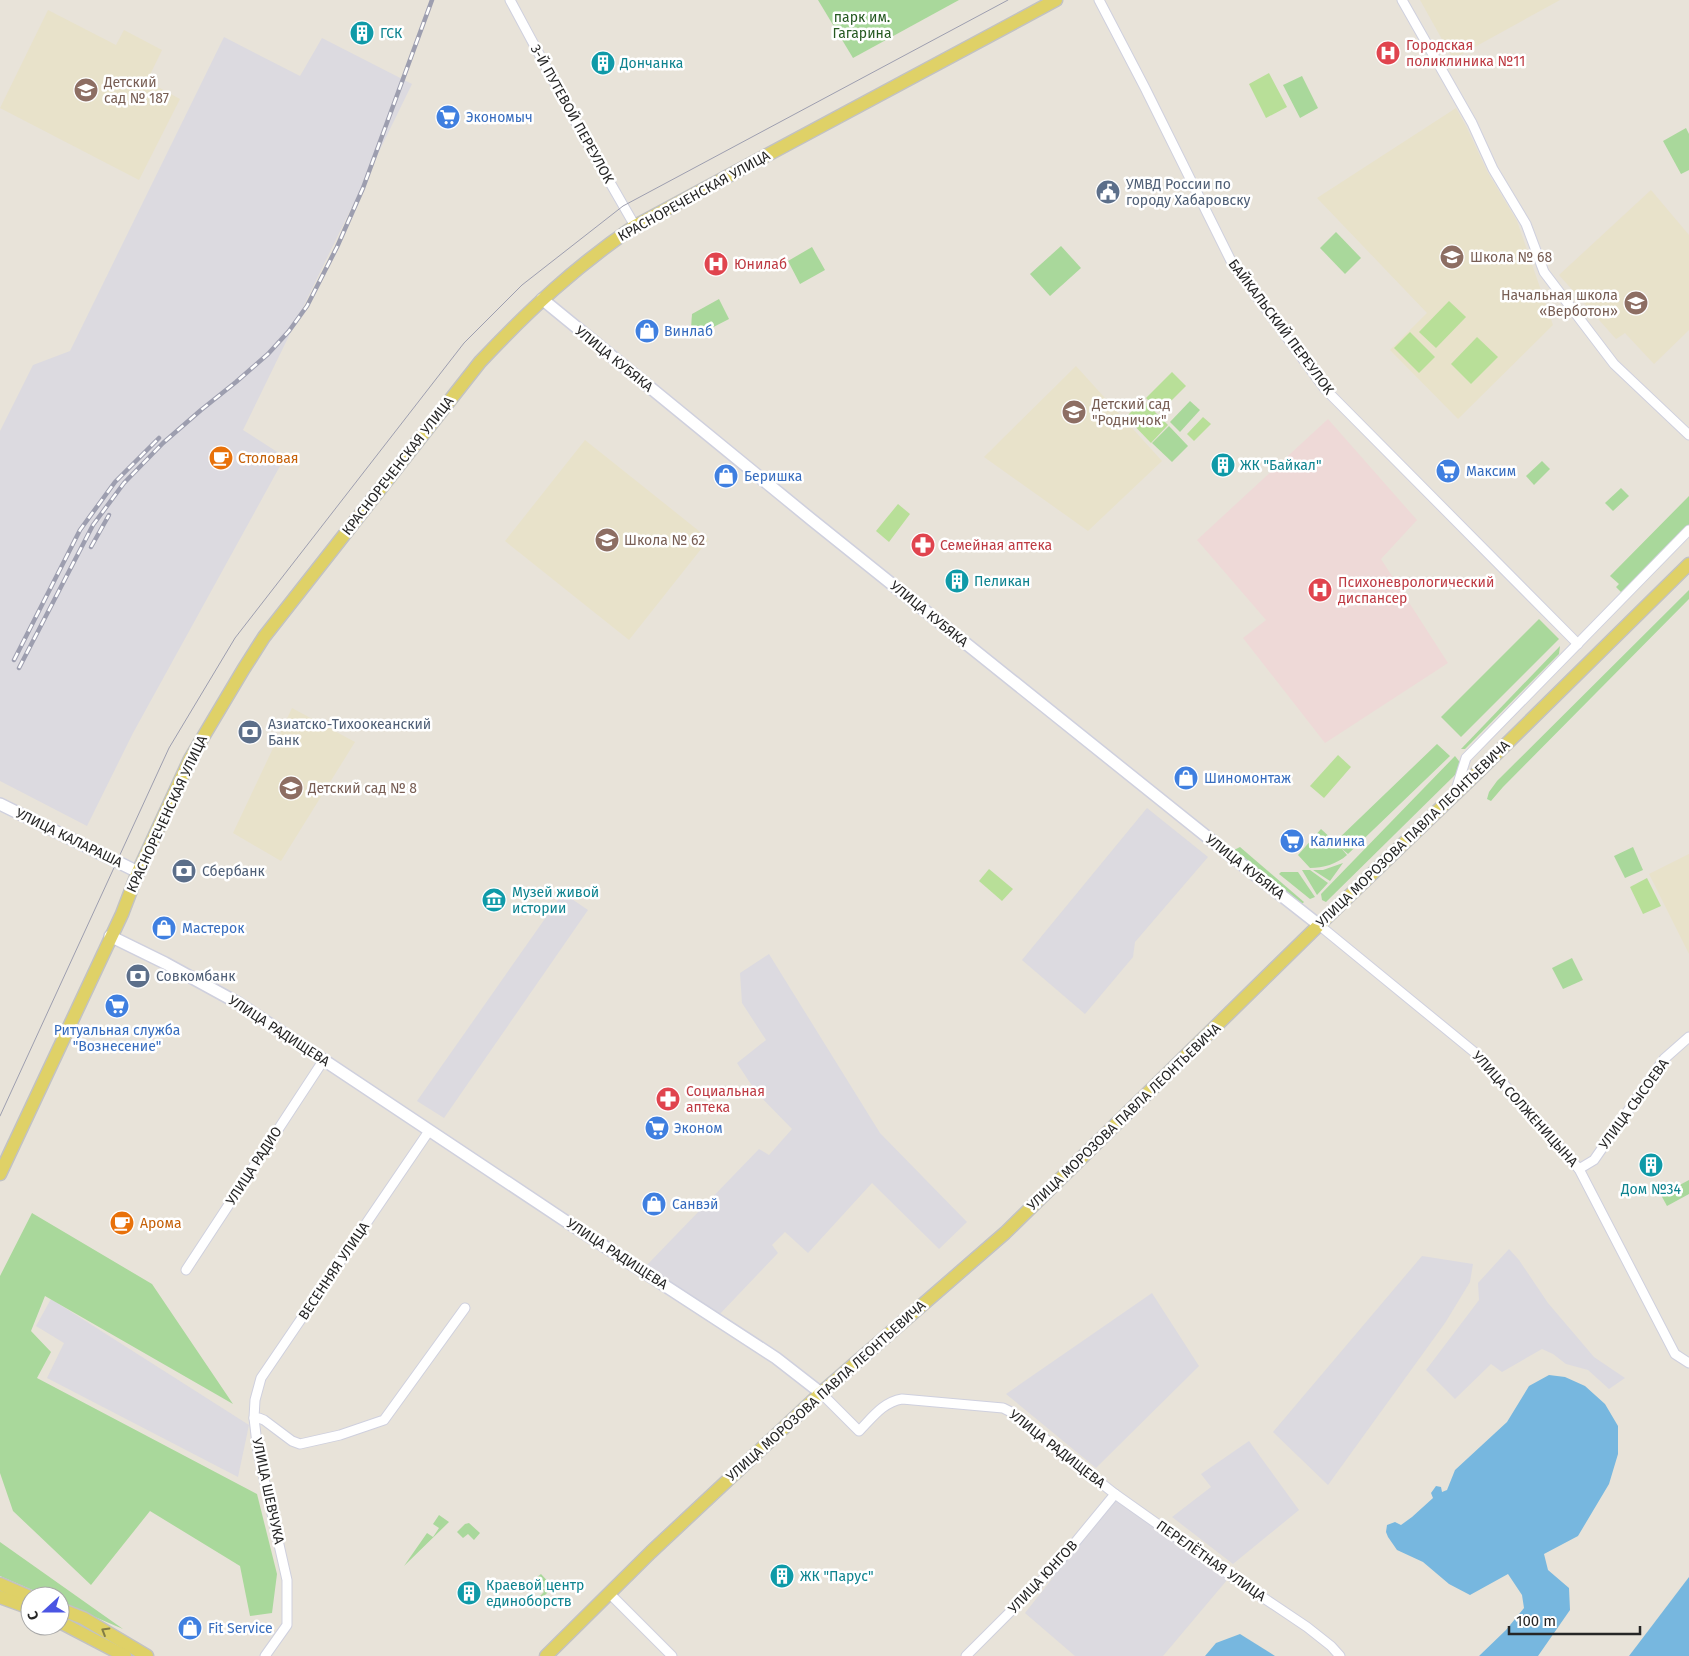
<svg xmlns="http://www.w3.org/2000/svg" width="1689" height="1656" font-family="'Fira Sans',sans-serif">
<rect width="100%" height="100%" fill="#e8e3d9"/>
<!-- industrial -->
<g fill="#dcdae0">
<path d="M224,37L300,76L322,38L412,84L243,430L285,457L133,733L87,826L0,781V431L33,365L70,351Z"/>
<path d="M1147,808L1208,857L1135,942L1133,957L1085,1014L1022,960Z"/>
<path d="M563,893L588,910L444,1118L417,1101Z"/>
<path d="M769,954L880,1133L967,1222L939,1249L872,1183L808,1253L785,1232L772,1245L778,1253L718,1316L646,1266L759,1149L769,1155L792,1129L756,1092L737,1063L766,1040L742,1003L740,973Z"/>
<path d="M1509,1249L1519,1260L1548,1303L1594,1357L1625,1378L1609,1389L1588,1370L1566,1364L1553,1354L1542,1349L1502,1372L1491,1364L1455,1399L1426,1370L1479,1300L1478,1283Z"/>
<path d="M1422,1256L1473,1264L1470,1282L1445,1323L1328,1485L1273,1432Z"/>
<path d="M1152,1293L1199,1366L1096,1468L1006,1394Z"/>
<path d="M51,1299L249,1425L238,1477L47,1378L64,1343L36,1326Z"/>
<path d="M1249,1441L1299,1510L1233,1564L1172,1517L1211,1487L1201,1474Z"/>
<path d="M1116,1498L1227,1580L1163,1656H1075L1025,1613Z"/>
</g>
<!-- education -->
<g fill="#e8e2ca">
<path d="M1420,0H1560L1453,59Z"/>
<path d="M48,10L116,45L124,30L162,50L147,81L180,99L139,180L0,108Z"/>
<path d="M1456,108L1467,128L1487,171L1517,221L1553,325L1458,419L1390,350L1427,313L1317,198Z"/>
<path d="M1651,190L1689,235V330L1654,364L1625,333L1616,339L1559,275Z"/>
<path d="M1076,366L1162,461L1088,531L984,457Z"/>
<path d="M585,440L709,539L629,640L505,541Z"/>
<path d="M292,708L355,742L281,861L233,833Z"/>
<path d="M1689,854V954L1649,874Z"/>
</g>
<!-- medical -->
<path fill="#eed9d7" d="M1328,419L1417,520L1381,559L1448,663L1325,743L1243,638L1266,620L1197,540Z"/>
<!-- green -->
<g fill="#a9d89b">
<path d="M818,0H959L853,58Z"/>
<path d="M1302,76L1318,108L1300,118L1283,85Z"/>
<path d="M1686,128L1689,134V170L1681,174L1663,141Z"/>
<path d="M1336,232L1361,258L1345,274L1320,248Z"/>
<path d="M1061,246L1081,268L1050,296L1030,274Z"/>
<path d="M812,247L825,270L800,284L788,261Z"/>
<path d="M719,299L729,319L700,334L691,328L692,314Z"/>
<path d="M1190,401L1200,410L1180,432L1170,422Z"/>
<path d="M1169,426L1188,446L1172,462L1152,443Z"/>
<path d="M1542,461L1550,469L1534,485L1526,476Z"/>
<path d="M1621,488L1629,496L1613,511L1605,503Z"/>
<path d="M1689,496V526L1623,594L1616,587L1619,584L1610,576Z"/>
<path d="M1689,590V599L1503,787L1491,801L1487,799L1489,792L1497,781Z"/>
<path d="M1539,619L1559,639L1461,737L1441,717Z"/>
<path d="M1560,646L1559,654L1465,749H1461Z"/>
<path d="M1437,744L1450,756L1348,854L1341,848L1347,855C1337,864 1323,868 1310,868L1298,855L1321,829L1335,842Z"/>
<path d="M1455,756L1462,765L1459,771L1326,902L1322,900L1321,894Z"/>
<path d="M1240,847L1304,902L1302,904L1232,851Z"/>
<path d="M1633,847L1643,870L1625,878L1614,856Z"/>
<path d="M1343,863L1330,881L1313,870H1323Z"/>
<path d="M1302,870H1310L1328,883L1317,895Z"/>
<path d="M1281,872H1298L1315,897L1310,899L1279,874Z"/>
<path d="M1572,958L1583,980L1563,989L1552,968Z"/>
<path d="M1689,1180V1194L1667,1206L1661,1195Z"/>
<path d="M32,1213L152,1284L233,1404L45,1296L31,1331L51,1352L37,1378L257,1494L277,1574L272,1613L250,1616L240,1566L150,1511L91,1585L13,1511L0,1473V1276Z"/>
<path d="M439,1515L449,1522L404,1566L427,1533L433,1537L439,1528L433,1524Z"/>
<path d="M469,1523L480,1533L474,1540L468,1534L463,1538L457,1532L465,1524Z"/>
<path d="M0,1542L123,1629L60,1602V1596H46L0,1576Z"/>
<path d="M541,1574L553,1587L539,1601L537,1599L544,1592L542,1589H545L536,1578Z"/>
</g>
<!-- pitch -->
<g fill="#b8df98">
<path d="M1269,73L1287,107L1266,118L1249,84Z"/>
<path d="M1449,301L1466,317L1436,348L1419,332Z"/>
<path d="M1410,332L1435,357L1419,373L1394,348Z"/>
<path d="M1477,337L1498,357L1471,384L1451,364Z"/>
<path d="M1172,372L1186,386L1160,412L1146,398Z"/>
<path d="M1143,400L1168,425L1151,443L1126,417Z"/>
<path d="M1203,417L1211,424L1194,441L1187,434Z"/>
<path d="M898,504L910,514L889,542L876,531Z"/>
<path d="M1338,755L1351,767L1324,798L1310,786Z"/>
<path d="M989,869L1013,889L1002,901L979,881Z"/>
<path d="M1647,878L1661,906L1643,914L1630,887Z"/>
</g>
<!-- water -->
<g fill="#77b7df">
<path d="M1549,1375L1565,1377L1585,1386L1605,1404L1618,1426V1454L1609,1484L1578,1536L1544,1554L1548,1570L1569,1588L1570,1610L1538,1656H1479L1506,1630L1524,1608L1522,1595L1508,1574L1470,1595L1449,1584L1423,1562L1397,1550L1388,1537L1386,1532L1387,1525L1395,1522L1401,1525L1412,1517L1433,1498L1431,1493L1436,1486L1441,1487L1442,1492L1447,1490L1455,1470L1507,1422L1529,1386Z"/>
<path d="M1689,1577V1656H1629Z"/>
<path d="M1240,1634L1275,1656H1205L1216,1643Z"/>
</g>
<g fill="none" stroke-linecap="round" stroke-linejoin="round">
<defs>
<g id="street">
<path d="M510,0L581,132L635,226"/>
<path d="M1099,0L1145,88L1232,263L1325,389L1578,644"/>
<path d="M1402,0L1472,123L1493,169L1526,224L1544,272L1614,364L1689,435"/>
<path d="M1455,793L1466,758L1689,530"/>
<path d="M1319,925L1479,1056L1579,1169L1675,1354L1689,1363"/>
<path d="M1579,1169L1594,1160L1664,1059L1689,1037"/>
<path d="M186,1270L323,1061"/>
<path d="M821,1393L859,1431C872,1418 883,1402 902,1399L1003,1408L1011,1412L1115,1494L1228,1574L1307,1627L1331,1646L1340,1656"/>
<path d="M254,1418L255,1400L261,1378L429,1131"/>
<path d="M609,1593L672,1656"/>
<path d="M265,1656L287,1625V1580L258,1452L254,1418H259L264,1420L292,1441L300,1444L340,1435L384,1420L465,1308"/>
<path d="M966,1656L1055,1567L1115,1494"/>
</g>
<g id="secondary">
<path d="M542,299L812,520L1226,852L1319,925"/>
<path d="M0,804L138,872"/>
<path d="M110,936L165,963L238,1003L564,1220L776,1358L821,1393"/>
</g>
<g id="primary">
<path d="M0,1174L122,914L138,872L190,759L243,670L264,637L480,362C529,310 576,266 635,226L1056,0"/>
<path d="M0,1584L30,1597"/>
<path d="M0,1597L30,1608"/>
<path d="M60,1609L83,1618L147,1656"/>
<path d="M60,1622L125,1656"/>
<path d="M546,1656L651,1552L821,1393L1005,1233L1319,925L1479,771L1689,564"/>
</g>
</defs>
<!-- street casing -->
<use href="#street" stroke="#cfd0de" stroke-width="11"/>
<!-- secondary casing -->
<use href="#secondary" stroke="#cfd0de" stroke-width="14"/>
<!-- primary casing -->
<use href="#primary" stroke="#c2c2c2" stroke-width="15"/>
<!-- street -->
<use href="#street" stroke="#fff" stroke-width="9"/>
<!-- secondary -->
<use href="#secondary" stroke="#fff" stroke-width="11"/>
<!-- primary -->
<use href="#primary" stroke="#dfd167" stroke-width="12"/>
<!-- tram -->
<path stroke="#9d9eaf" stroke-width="1" d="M0,1116L169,748L235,638L464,343L522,285L623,206L1008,0"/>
<defs>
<g id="rail">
<path d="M91,547L109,515"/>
<path d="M14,660L80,530L115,482L159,438"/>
<path d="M19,668L93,525L124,483L163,443L201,410L236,382L268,354L289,331L307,306L337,247L363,188L432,0"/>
</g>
</defs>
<!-- rail casing -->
<use href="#rail" stroke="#9d9eaf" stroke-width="4.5"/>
<!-- rail -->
<use href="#rail" stroke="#fff" stroke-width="2.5" stroke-dasharray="8" stroke-linecap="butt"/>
</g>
<!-- one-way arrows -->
<defs><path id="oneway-chevron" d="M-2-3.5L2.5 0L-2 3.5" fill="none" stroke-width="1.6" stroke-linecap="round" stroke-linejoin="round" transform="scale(1.25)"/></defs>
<use stroke="#827c46" href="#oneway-chevron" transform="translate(105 1631) rotate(-149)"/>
<!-- icons -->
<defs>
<symbol id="building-disc" viewBox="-11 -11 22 22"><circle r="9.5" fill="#0f9aa8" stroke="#fff"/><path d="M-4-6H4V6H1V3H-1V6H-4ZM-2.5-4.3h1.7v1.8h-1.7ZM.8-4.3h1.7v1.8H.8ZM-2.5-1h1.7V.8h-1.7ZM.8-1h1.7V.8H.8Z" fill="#fff"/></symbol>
<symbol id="hospital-disc" viewBox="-11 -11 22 22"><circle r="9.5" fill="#e0444e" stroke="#fff"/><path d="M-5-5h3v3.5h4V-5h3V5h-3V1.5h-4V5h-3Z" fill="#fff"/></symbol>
<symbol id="school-disc" viewBox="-11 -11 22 22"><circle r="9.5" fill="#8d6e63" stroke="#fff"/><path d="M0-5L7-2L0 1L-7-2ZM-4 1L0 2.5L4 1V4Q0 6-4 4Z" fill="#fff"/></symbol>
<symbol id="supermarket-disc" viewBox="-11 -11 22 22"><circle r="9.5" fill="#3f7fe0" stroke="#fff"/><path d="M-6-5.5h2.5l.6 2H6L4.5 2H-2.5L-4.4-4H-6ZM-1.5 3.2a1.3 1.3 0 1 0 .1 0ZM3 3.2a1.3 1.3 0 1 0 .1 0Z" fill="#fff"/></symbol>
<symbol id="civic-disc" viewBox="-11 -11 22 22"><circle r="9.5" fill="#5c6f8a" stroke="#fff"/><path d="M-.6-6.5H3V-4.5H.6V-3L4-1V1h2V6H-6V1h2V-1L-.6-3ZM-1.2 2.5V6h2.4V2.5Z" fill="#fff"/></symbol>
<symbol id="shop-disc" viewBox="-11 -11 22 22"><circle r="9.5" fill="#3f7fe0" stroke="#fff"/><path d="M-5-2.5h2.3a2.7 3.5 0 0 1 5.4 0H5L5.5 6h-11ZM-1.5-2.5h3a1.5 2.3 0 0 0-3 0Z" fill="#fff"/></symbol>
<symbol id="cafe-disc" viewBox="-11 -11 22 22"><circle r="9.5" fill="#e8710a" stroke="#fff"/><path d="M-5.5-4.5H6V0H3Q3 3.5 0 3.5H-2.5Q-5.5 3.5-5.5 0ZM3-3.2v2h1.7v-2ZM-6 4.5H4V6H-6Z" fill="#fff"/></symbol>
<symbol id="pharmacy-disc" viewBox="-11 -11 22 22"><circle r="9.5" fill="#e0444e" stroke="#fff"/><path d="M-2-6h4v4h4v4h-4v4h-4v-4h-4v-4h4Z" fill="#fff"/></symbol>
<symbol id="bank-disc" viewBox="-11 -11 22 22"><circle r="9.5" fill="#5c6f8a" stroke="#fff"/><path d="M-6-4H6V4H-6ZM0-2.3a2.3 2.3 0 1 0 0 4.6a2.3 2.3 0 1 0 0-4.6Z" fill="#fff"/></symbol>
<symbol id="museum-disc" viewBox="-11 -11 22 22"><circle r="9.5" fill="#0f9aa8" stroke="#fff"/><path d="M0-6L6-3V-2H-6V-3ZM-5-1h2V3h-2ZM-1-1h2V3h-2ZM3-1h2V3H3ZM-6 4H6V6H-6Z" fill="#fff"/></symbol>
</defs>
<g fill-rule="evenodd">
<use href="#building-disc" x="348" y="19" width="28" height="28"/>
<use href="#hospital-disc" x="1374" y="39" width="28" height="28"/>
<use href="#building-disc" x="589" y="49" width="28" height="28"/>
<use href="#school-disc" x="72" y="76" width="28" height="28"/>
<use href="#supermarket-disc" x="434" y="103" width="28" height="28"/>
<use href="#civic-disc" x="1094" y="178" width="28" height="28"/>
<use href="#school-disc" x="1438" y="243" width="28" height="28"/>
<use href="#hospital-disc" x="702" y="250" width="28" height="28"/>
<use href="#school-disc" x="1622" y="289" width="28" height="28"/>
<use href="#shop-disc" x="633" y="317" width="28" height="28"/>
<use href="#school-disc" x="1060" y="398" width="28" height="28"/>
<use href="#cafe-disc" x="207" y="444" width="28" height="28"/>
<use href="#building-disc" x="1209" y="451" width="28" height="28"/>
<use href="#supermarket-disc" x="1434" y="457" width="28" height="28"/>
<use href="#shop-disc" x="712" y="462" width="28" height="28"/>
<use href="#school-disc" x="593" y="526" width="28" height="28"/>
<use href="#pharmacy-disc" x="909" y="531" width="28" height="28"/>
<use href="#building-disc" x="943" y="567" width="28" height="28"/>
<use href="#hospital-disc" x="1306" y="576" width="28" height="28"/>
<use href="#bank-disc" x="236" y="718" width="28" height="28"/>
<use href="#shop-disc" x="1172" y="764" width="28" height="28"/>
<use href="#school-disc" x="277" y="774" width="28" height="28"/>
<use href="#supermarket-disc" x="1278" y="827" width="28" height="28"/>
<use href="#bank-disc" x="170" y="857" width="28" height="28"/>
<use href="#museum-disc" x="480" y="886" width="28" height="28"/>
<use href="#shop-disc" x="150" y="914" width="28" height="28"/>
<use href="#bank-disc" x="124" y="962" width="28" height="28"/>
<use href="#supermarket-disc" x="103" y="992" width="28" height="28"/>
<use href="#pharmacy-disc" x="654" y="1085" width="28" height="28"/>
<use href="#supermarket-disc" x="643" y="1114" width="28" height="28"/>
<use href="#building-disc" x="1637" y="1151" width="28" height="28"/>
<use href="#shop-disc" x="640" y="1190" width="28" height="28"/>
<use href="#cafe-disc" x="108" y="1209" width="28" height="28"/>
<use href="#building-disc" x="768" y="1562" width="28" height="28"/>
<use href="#building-disc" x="455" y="1579" width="28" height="28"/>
<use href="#shop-disc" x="176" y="1614" width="28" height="28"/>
</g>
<g text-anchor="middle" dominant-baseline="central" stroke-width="5" stroke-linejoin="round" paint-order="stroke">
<!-- park labels -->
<g font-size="14" fill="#265921" stroke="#fff">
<text x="862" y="17">парк им.<tspan x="862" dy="16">Гагарина</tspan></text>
</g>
<!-- culture labels -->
<g font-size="14" fill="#0d838f" stroke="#fff" text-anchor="start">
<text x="380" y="33">ГСК</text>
<text x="620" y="63">Дончанка</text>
<text x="1240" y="465">ЖК "Байкал"</text>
<text x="974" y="581">Пеликан</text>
<text x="512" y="892">Музей живой<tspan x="512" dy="16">истории</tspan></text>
<text x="1651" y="1189" text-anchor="middle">Дом №34</text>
<text x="800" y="1576">ЖК "Парус"</text>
<text x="486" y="1585">Краевой центр<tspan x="486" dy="16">единоборств</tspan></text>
</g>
<!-- health labels -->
<g font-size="14" fill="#be3a42" stroke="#fff" text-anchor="start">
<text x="1406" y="45">Городская<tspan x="1406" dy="16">поликлиника №11</tspan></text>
<text x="734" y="264">Юнилаб</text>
<text x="940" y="545">Семейная аптека</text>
<text x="1338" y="582">Психоневрологический<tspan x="1338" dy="16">диспансер</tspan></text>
<text x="686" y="1091">Социальная<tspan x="686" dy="16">аптека</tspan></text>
</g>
<!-- education labels -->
<g font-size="14" fill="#785e54" stroke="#fff" text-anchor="start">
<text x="104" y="82">Детский<tspan x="104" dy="16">сад № 187</tspan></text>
<text x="1470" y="257">Школа № 68</text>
<text x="1618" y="295" text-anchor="end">Начальная школа<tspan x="1618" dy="16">«Верботон»</tspan></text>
<text x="1092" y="404">Детский сад<tspan x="1092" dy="16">"Родничок"</tspan></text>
<text x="624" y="540">Школа № 62</text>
<text x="308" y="788">Детский сад № 8</text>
</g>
<!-- street labels -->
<g font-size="14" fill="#262626" stroke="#fff">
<text transform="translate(572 114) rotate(61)">3-Й ПУТЕВОЙ ПЕРЕУЛОК</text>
<text transform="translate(694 196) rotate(-29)">КРАСНОРЕЧЕНСКАЯ УЛИЦА</text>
<text transform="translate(1281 327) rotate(53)">БАЙКАЛЬСКИЙ ПЕРЕУЛОК</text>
<text transform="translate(614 359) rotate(39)">УЛИЦА КУБЯКА</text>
<text transform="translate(398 466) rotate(-52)">КРАСНОРЕЧЕНСКАЯ УЛИЦА</text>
<text transform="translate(929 614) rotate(39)">УЛИЦА КУБЯКА</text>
<text transform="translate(167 814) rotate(-65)">КРАСНОРЕЧЕНСКАЯ УЛИЦА</text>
<text transform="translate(1413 834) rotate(-44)">УЛИЦА МОРОЗОВА ПАВЛА ЛЕОНТЬЕВИЧА</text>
<text transform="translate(69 838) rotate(26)">УЛИЦА КАЛАРАША</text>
<text transform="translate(1245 867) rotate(38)">УЛИЦА КУБЯКА</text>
<text transform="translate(279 1031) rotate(33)">УЛИЦА РАДИЩЕВА</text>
<text transform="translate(1634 1104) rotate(-54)">УЛИЦА СЫСОЕВА</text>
<text transform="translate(1525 1109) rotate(48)">УЛИЦА СОЛЖЕНИЦЫНА</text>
<text transform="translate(1124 1117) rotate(-44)">УЛИЦА МОРОЗОВА ПАВЛА ЛЕОНТЬЕВИЧА</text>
<text transform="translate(254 1166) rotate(-57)">УЛИЦА РАДИО</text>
<text transform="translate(617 1254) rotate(33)">УЛИЦА РАДИЩЕВА</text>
<text transform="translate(334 1271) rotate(-56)">ВЕСЕННЯЯ УЛИЦА</text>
<text transform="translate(826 1391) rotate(-42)">УЛИЦА МОРОЗОВА ПАВЛА ЛЕОНТЬЕВИЧА</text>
<text transform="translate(1057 1449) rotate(38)">УЛИЦА РАДИЩЕВА</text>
<text transform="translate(268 1491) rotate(78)">УЛИЦА ШЕВЧУКА</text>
<text transform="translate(1211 1561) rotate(35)">ПЕРЕЛЁТНАЯ УЛИЦА</text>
<text transform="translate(1043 1577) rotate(-47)">УЛИЦА ЮНГОВ</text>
</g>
<!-- shop labels -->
<g font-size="14" fill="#366cbe" stroke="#fff" text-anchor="start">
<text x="466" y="117">Экономыч</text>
<text x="664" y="331">Винлаб</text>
<text x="1466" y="471">Максим</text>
<text x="744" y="476">Беришка</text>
<text x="1204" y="778">Шиномонтаж</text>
<text x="1310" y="841">Калинка</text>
<text x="182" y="928">Мастерок</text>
<text x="117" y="1030" text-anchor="middle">Ритуальная служба<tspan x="117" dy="16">"Вознесение"</tspan></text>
<text x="674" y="1128">Эконом</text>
<text x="672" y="1204">Санвэй</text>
<text x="208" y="1628">Fit Service</text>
</g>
<!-- service labels -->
<g font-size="14" fill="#4e5e75" stroke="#fff" text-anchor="start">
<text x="1126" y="184">УМВД России по<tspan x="1126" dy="16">городу Хабаровску</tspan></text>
<text x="268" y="724">Азиатско-Тихоокеанский<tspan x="268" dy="16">Банк</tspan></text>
<text x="202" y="871">Сбербанк</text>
<text x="156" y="976">Совкомбанк</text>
</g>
<!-- food labels -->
<g font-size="14" fill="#c56008" stroke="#fff" text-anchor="start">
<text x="238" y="458">Столовая</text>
<text x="140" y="1223">Арома</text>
</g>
</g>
<!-- north arrow -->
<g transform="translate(45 1611) rotate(249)"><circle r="24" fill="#ffffff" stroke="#a8a8a8"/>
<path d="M0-4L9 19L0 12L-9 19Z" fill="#4b55e3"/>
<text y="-8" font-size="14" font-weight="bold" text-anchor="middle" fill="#262626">С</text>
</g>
<!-- scale -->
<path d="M1509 1626v8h131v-8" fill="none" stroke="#262626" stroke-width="2.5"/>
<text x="1516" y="1626" font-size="15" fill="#262626" stroke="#ffffff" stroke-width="4" paint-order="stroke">100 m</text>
</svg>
